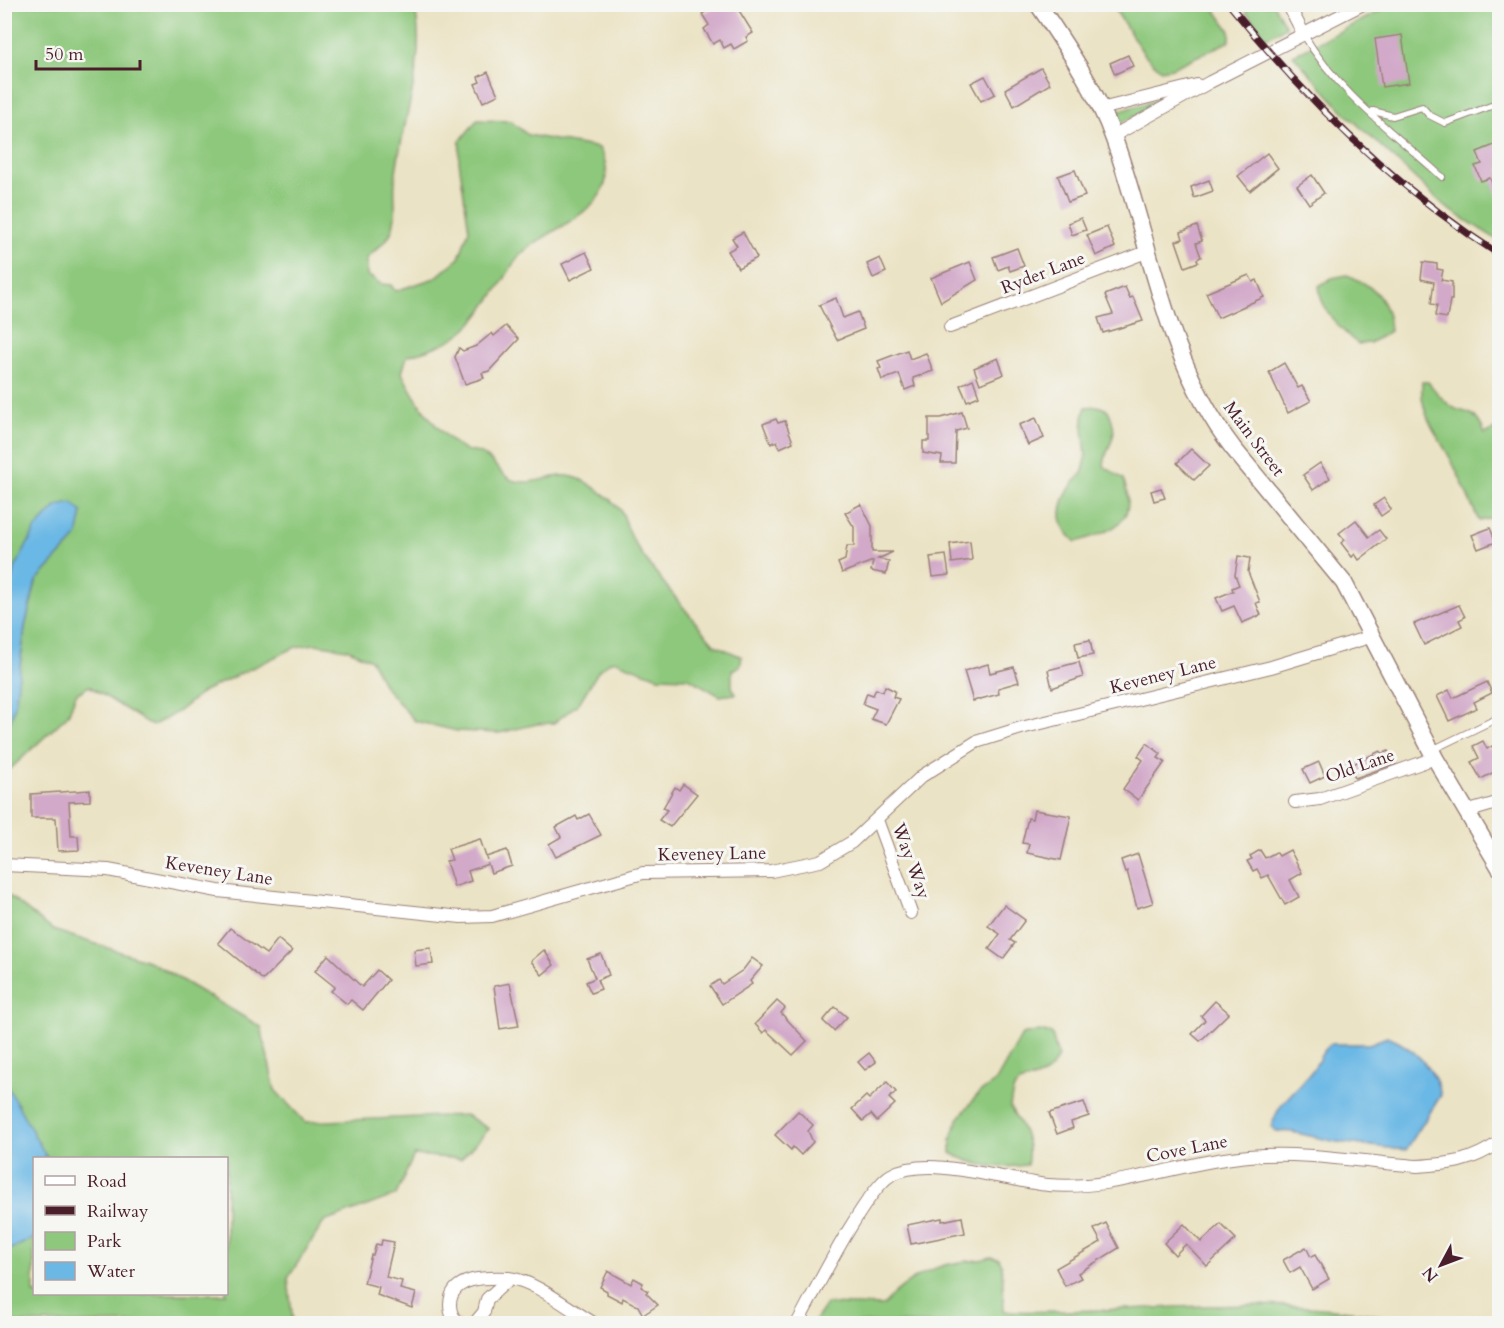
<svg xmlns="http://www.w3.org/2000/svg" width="1504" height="1328" font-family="Cardo,serif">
<rect width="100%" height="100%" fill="#f6f6f2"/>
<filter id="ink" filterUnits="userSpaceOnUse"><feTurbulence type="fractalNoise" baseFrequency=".0167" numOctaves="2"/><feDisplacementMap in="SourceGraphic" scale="12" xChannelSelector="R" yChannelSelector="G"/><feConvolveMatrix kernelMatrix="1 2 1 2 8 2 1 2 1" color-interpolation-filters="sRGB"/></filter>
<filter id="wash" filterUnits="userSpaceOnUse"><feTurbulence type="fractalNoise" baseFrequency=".008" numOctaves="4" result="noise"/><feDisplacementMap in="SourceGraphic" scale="24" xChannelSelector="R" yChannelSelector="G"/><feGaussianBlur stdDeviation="1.35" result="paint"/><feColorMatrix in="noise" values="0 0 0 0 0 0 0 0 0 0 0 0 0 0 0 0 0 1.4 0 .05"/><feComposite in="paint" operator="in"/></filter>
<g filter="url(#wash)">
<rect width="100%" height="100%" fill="#ebe3c5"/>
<!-- green -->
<g fill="#8dc87c" stroke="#6c7454" stroke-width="1.5" fill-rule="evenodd">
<path d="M5,5H414C429,60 400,125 395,181C393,201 399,216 390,235C385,243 374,251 367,258V275L381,284L391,285L395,291L435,278L459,258L469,230L459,161L460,141L477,120L510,121L528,135L599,148C632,207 549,225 519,256C511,265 506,278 499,287C467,333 461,340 407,356L402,373C415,400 436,431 461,448C467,452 476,451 483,455C498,463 501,481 522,482C550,483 563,465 592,486C602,493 620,505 624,517C628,529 631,539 639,550C660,580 684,608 707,636L715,645L742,657L740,666L732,670V687L736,694L720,696L689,678L658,677L613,660L599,670L579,703L554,723L537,724L499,733L457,731L415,721L384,686L371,660L347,649L315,644L296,647L204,691L179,711L152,726L89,686L76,694L68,715L5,774V738L15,705L25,627L36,581L77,537L15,568L5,601Z"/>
<path d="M1112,5H1212L1230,31V41L1172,68L1161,70L1144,54Z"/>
<path d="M1241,5H1274L1286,27L1266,38Z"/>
<path d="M1392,5H1499V241L1447,208L1343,111L1293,55Z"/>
<path d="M1159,100L1160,104L1123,122H1117L1114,118L1119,111Z"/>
<path d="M1347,275C1374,285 1389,301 1390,331L1370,343L1358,344C1340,329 1320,310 1319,286L1332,278Z"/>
<path d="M1422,382H1428C1434,389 1440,397 1447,403C1464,419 1472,402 1485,434L1499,427V516L1479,521C1469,499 1460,477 1449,456C1435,432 1419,411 1422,382Z"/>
<path d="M1098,406L1108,410C1122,442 1106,440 1104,466L1123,479C1140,523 1112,531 1076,542C1056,525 1057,506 1072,485C1075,481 1081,476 1083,471C1091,449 1077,427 1086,407Z"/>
<path d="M4,892L53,930L151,962L261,1027L275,1090L305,1122L466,1115L489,1129L461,1159L414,1155L396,1195L324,1222L288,1278L293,1323H5ZM34,1158H226V1294H34Z"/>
<path d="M1040,1031L1052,1034L1058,1057C1055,1063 1050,1072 1043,1075C1020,1086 1014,1074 1010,1107C1022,1127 1032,1141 1027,1165C1000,1169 976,1167 951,1153V1139L958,1119L978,1094L996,1081L1022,1035Z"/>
<path d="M991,1257L999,1259L1002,1265L1004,1311C1139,1316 1279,1288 1411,1323H813L826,1304L883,1306C897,1286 931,1266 955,1263C968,1260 978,1262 991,1257Z"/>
</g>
<!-- water -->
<g fill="#6bb8e5" stroke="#5a6c88" stroke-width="1.5">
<path d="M72,503L82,512L77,537L36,581L25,627L15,705L5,738V601L15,568L36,528L57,506Z"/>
<path d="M1387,1037C1414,1047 1434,1068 1441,1095L1406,1150L1337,1142L1292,1132L1276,1131L1272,1127C1276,1102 1301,1088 1314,1068C1320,1059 1321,1052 1330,1044H1369Z"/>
<path d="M4,1080L47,1158H34V1238L5,1252Z"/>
</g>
<g id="blocks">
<!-- building -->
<g fill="#d2a9c9">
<path d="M718,4H735L753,33L746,37L748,41L734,49L731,44L724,48L720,40L713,44L704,29L709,25L702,14Z"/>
<path d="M1402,35L1409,83L1382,87L1375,39Z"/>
<path d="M1128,55L1133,66L1115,74L1110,63Z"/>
<path d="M1041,68L1050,84L1014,106L1005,89Z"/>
<path d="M488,72L498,95L483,102L475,84L480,82L478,77Z"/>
<path d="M985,76L995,94L981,101L971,83Z"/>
<path d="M1499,143V201L1490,178L1481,181L1475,166L1482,164L1477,152Z"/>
<path d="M1267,153L1278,168L1250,191L1238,176Z"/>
<path d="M1075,170L1085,196L1068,202L1058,176Z"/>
<path d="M1312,175L1324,193L1309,204L1297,186Z"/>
<path d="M1209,180L1213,191L1194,198L1191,187Z"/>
<path d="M1081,218L1086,230L1072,235L1068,223Z"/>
<path d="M1197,226L1202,241L1196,243L1201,257L1197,259L1198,262L1185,267L1176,241L1183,239L1181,232Z"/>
<path d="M1107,227L1115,247L1096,256L1087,235Z"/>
<path d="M743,232L757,258L738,268L728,251L737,246L732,238Z"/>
<path d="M1017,248L1024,266L1010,271L1008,266L998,270L993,257Z"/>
<path d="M586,252L594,268L570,280L562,264Z"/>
<path d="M880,258L886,272L873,278L867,264Z"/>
<path d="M970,262L977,280L941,302L931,278Z"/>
<path d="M1423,262L1437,264V269L1443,270L1441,280L1452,282V300H1450L1447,318L1435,316L1437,305L1431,304L1434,282L1421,279Z"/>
<path d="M1249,275L1253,282L1257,280L1264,297L1218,318L1206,293Z"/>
<path d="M1125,287L1130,298L1133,297L1143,321L1103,333L1098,318L1113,314L1105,295Z"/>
<path d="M836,298L843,318L858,312L864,329L837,340L819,305Z"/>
<path d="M506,326L519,339L489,371L482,373L484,378L465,384L455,357L459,348L463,351L476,346L492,333L494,336Z"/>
<path d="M907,350L910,359L926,353L933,371L913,378L915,386L905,390L899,374L882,380L878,369L881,368L878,361Z"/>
<path d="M998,358L1004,374L980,384L974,368Z"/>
<path d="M1284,363L1298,388L1302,386L1311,401L1288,413L1269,372Z"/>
<path d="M973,379L979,396L967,401L960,385Z"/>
<path d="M962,412L967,428L956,431L955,463H941L942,456L923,453V441H929V418H941Z"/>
<path d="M1036,418L1044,438L1028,445L1019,425Z"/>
<path d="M776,419L778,423L785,421L793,442L780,448L777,441L771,444L763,424Z"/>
<path d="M1191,449L1209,466L1194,480L1177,463Z"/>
<path d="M1320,463L1330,478L1313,490L1303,475Z"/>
<path d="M1161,488L1165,498L1154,501L1151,491Z"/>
<path d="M1384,498L1391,509L1381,516L1374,505Z"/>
<path d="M861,504L872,526V552H893L878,559L889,561L886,574L871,571L873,561L842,573L838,563L845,560L847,546H854V527L845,513Z"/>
<path d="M1356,520L1369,537L1379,530L1386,539L1359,560L1355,554L1352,557L1341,543L1345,540L1339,533Z"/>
<path d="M1490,528L1496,542L1478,549L1472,535Z"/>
<path d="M970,541L972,560L952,563L950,544Z"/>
<path d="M946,555L949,575L933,577L930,557Z"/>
<path d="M1238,556L1250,558L1248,572L1260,602L1256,603L1261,615L1242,623L1234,606L1222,611L1216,598L1233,591L1232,588L1239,585L1235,575Z"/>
<path d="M1459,605L1465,617L1459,620L1462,626L1424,645L1414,624Z"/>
<path d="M1090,640L1093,655L1078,658L1075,643Z"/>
<path d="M1079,662L1083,677L1052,688L1048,670Z"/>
<path d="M988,664L990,673L1014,667L1019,682L998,688L999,694L973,701L964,671Z"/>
<path d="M1487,682L1492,693L1474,702L1477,708L1449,721L1437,696L1449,690L1453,698Z"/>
<path d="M885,686L895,691L893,697L899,699L886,724L871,719L876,709L863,704L867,693L873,695L876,689L883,692Z"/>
<path d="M1483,741L1487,749L1500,742V762L1495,764L1498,770L1481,779L1471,762L1479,758L1473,746Z"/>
<path d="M1147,743L1161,754L1158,758L1165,762L1138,800L1123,789L1143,760L1138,756Z"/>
<path d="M1380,751L1382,754L1388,751L1395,764L1355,778L1349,766Z"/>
<path d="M1319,762L1325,776L1310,783L1303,769Z"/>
<path d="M683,784L697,794L670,827L659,820L667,810L663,808L675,787L679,790Z"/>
<path d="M90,790V801L69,802L71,836H78L79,850L58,851L56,818H31V794Z"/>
<path d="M1034,810L1071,816L1061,860L1027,853L1029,844L1022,843L1028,818L1032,819Z"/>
<path d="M589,814L601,835L556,857L549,844L561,837L556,827L576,816L578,820Z"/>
<path d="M480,839L487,860L486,857L507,850L512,866L491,873L488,864L468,871L471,881L454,887L446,861L452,860L448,849Z"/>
<path d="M1260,850L1265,858L1276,852L1279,856L1290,850L1302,873L1290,880L1299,897L1285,905L1268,875L1262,878L1257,869L1253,871L1247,861L1252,859L1250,856Z"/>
<path d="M1138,854L1153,903L1137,908L1127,871L1125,872L1121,860Z"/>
<path d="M1004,905L1025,920L1010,940L1015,943L1003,959L989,949L1000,934L988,926Z"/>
<path d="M230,928L266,954L278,939L292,951L263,980L218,943Z"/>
<path d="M431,948L433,964L416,966L414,950Z"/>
<path d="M544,950L554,965L542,975L531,961Z"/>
<path d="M601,954L609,975L597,980L601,989L591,993L586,982L595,978L587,959Z"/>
<path d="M328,955L362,987L377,970L388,980L363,1010L351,1000L347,1004L331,991L335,987L315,971Z"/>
<path d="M752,958L763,966L750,981L752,984L722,1004L710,986L719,980L722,984L743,970Z"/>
<path d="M510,983L519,1026L500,1029L494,986Z"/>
<path d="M777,1001L785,1008L781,1013L807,1041L793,1055L766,1030L763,1033L755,1024Z"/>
<path d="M1215,1001L1229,1013L1200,1041L1192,1034L1205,1020L1201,1016Z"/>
<path d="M835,1007L847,1017L834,1031L823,1021Z"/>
<path d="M869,1053L876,1062L865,1070L858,1062Z"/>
<path d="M887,1082L896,1092L889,1098L895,1104L877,1121L871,1114L863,1121L852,1109L866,1096L869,1099Z"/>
<path d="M1084,1102L1089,1116L1071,1122L1073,1128L1057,1134L1049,1113Z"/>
<path d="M798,1111L813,1125L808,1131L813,1142L801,1155L793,1147L791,1150L775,1135Z"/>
<path d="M962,1217L965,1233L911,1244L907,1225L942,1218V1221Z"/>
<path d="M1106,1223L1119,1248L1078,1273L1081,1278L1065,1286L1056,1268L1101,1242L1094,1229Z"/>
<path d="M1184,1224L1201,1242L1221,1224L1236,1239L1207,1266L1186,1244L1175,1255L1164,1243Z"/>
<path d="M382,1240L394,1242L386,1277L402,1281L400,1289L416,1293L412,1308L377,1295L379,1287L364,1283L371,1255H373L376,1244L381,1245Z"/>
<path d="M1306,1247L1311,1257L1315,1255L1329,1279L1312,1289L1300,1267L1290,1273L1283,1260Z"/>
<path d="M608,1271L631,1284L634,1278L643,1283L641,1287L648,1291L646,1293L658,1305L643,1315L638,1306L623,1298L622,1302L607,1294V1291L600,1287Z"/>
</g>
</g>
</g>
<g filter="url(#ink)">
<use href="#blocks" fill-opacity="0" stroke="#9a8178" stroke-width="1.5"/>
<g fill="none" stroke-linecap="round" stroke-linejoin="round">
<defs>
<g id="service">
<path d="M1304,35C1337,92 1394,133 1442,177"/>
<path d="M1373,111L1393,116L1422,107L1429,115L1445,123L1491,106"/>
<path d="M1432,750L1500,717"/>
</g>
<g id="minor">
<path d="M1288,4L1304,35"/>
<path d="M1101,109L1197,85"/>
<path d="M1113,136L1210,82L1363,4"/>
<path d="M950,327L1149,251"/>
<path d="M1295,802L1320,799L1435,758"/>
<path d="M1466,812L1500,802"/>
<path d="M877,820L911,913"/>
<path d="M4,865L108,870L218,891L461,917L492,916L643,873L771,871L820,861L852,842L922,776L976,742L1021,728L1271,667L1373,636"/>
<path d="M461,1324C454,1320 450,1314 450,1305C450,1276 487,1277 509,1278C534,1280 572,1311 595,1324"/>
<path d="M474,1324L484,1312L487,1299L509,1279"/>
<path d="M797,1324C814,1293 866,1189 891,1175C928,1154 1006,1181 1048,1185C1117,1191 1182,1161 1249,1156C1304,1151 1362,1162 1417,1166C1451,1164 1471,1162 1500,1142"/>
</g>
<path id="secondary" d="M1038,4C1067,47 1097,91 1114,139C1151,242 1164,359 1233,448L1344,583L1435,758L1500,868"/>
</defs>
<!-- service casing -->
<use href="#service" stroke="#9a8178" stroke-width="8"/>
<!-- minor casing -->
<use href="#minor" stroke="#9a8178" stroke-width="14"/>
<!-- secondary casing -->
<use href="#secondary" stroke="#9a8178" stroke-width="19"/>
<!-- service -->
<use href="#service" stroke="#fff" stroke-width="6"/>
<!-- minor -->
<use href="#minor" stroke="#fff" stroke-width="12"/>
<!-- secondary -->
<use href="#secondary" stroke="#fff" stroke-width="16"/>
<defs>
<path id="rail" d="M1229,4C1307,101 1394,187 1500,255"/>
</defs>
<!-- rail casing -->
<use href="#rail" stroke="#4a1f2b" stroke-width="7"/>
<!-- rail -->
<use href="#rail" stroke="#f6f6f2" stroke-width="4.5" stroke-dasharray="14" stroke-linecap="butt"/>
</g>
</g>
<g text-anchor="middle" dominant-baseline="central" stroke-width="6" stroke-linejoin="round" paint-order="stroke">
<!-- street labels -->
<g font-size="18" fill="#4a1f2b" stroke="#f6f6f2">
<text transform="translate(1043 273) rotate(-21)">Ryder Lane</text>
<text transform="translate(1254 439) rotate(53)">Main Street</text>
<text transform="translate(1163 675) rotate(-14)">Keveney Lane</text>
<text transform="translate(1360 766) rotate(-19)">Old Lane</text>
<text transform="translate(712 854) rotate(-1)">Keveney Lane</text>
<text transform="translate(911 861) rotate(70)">Way Way</text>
<text transform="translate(219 871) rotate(9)">Keveney Lane</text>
<text transform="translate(1187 1149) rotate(-11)">Cove Lane</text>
</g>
</g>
<!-- margin -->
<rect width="1504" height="1328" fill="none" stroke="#f6f6f2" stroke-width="24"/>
<!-- legend -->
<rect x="33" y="1157" width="195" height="138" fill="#f6f6f2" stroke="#b1a0a2" stroke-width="1.5"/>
<rect x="45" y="1176" width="30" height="9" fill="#ffffff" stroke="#b1a0a2" stroke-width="1.5"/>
<text x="87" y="1187" font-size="18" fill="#4a1f2b">Road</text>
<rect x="45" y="1206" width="30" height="9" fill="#4a1f2b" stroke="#b1a0a2" stroke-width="1.5"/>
<text x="87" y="1217" font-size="18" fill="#4a1f2b">Railway</text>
<rect x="45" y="1232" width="30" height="18" fill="#8dc87c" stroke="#b1a0a2" stroke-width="1.5"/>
<text x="87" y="1247" font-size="18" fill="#4a1f2b">Park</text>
<rect x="45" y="1262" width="30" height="18" fill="#6bb8e5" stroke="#b1a0a2" stroke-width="1.5"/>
<text x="87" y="1277" font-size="18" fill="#4a1f2b">Water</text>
<!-- north arrow -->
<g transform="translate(1441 1265) rotate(229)" stroke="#f6f6f2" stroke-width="4.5" paint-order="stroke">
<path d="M0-4.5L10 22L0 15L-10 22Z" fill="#4a1f2b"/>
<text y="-9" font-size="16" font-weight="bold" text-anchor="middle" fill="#4a1f2b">N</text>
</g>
<!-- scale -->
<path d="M36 60v9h104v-9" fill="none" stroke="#4a1f2b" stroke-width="3"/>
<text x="45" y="60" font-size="18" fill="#4a1f2b" stroke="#f6f6f2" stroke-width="4.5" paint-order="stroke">50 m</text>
</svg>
